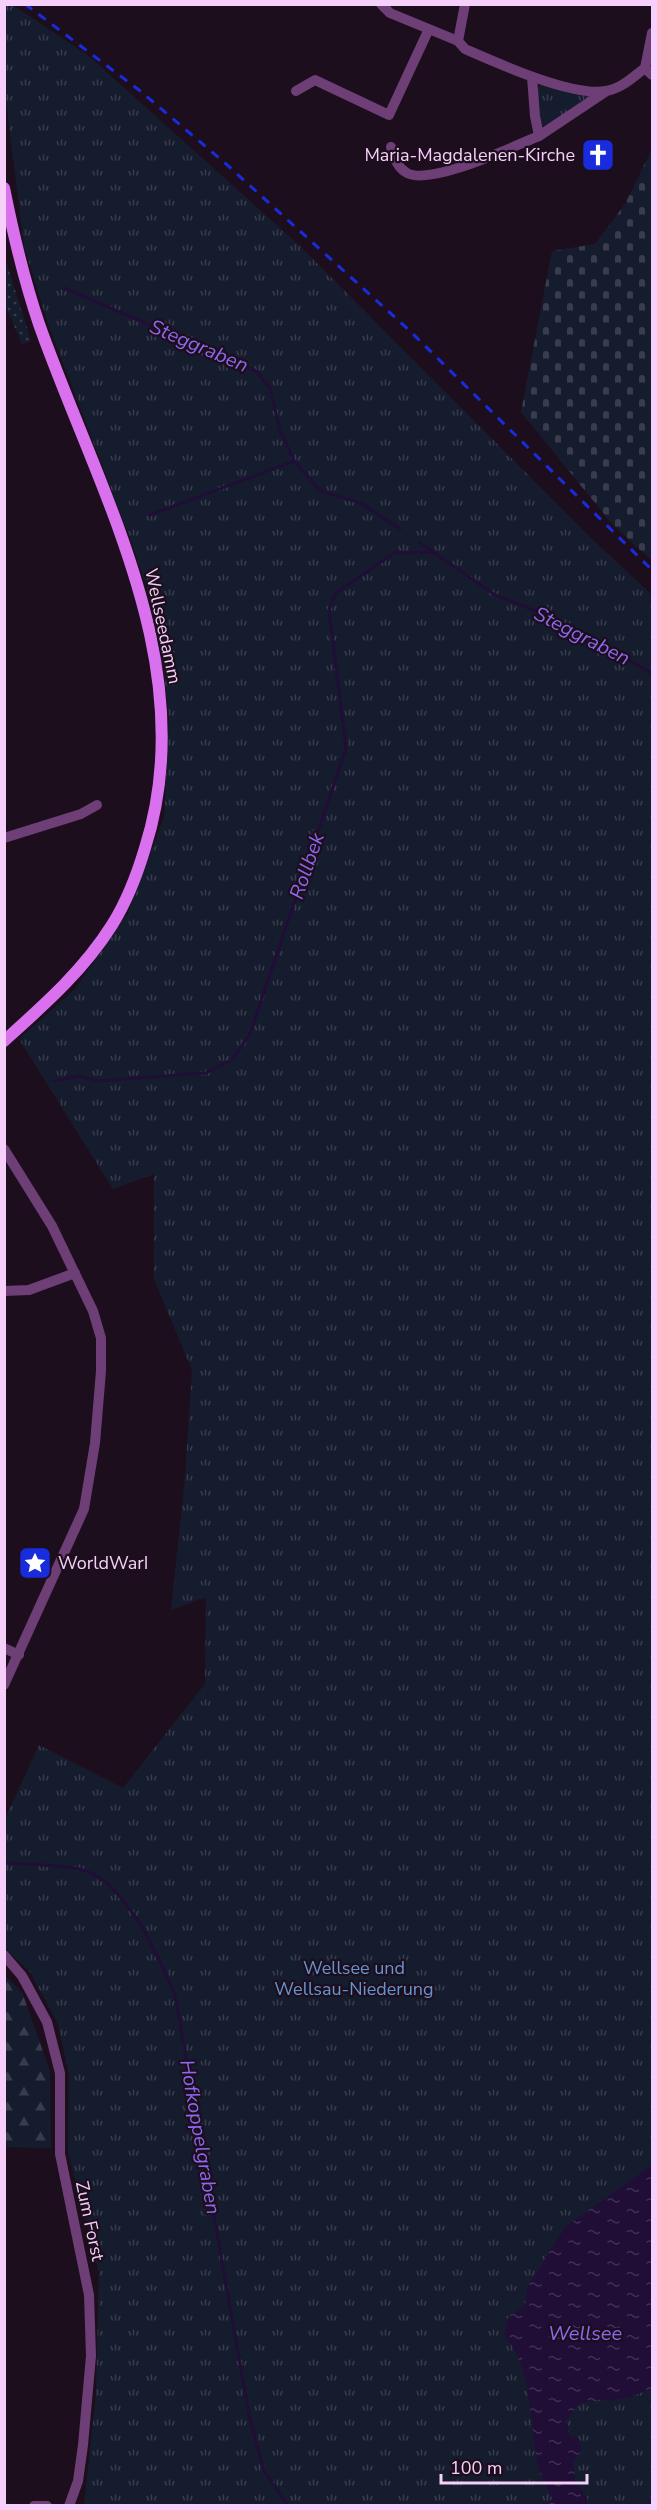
<svg xmlns="http://www.w3.org/2000/svg" width="657" height="2510" font-family="'Nunito Sans',sans-serif">
<defs>
<pattern id="grass-dots" width="8" height="8" patternUnits="userSpaceOnUse" patternTransform="scale(1.5)"><rect width="8" height="8" fill="#151c2e"/><path d="M2 2h.1M6 6h.1" fill="none" stroke="#383c4d" stroke-width="1.8" stroke-linecap="round"/></pattern>
<pattern id="forest-firs" width="22" height="20" patternUnits="userSpaceOnUse" patternTransform="scale(1.5)"><rect width="22" height="20" fill="#151c2e"/><path d="M5 1l3.5 6h-7zM16 11l3.5 6h-7z" fill="#383c4d"/></pattern>
<pattern id="cemetery-stones" width="16" height="16" patternUnits="userSpaceOnUse" patternTransform="scale(1.5)"><rect width="16" height="16" fill="#151c2e"/><path d="M2 7V4a2 2 0 0 1 4 0v3zM10 15v-3a2 2 0 0 1 4 0v3z" fill="#383c4d"/></pattern>
<pattern id="park-tufts" width="24" height="20" patternUnits="userSpaceOnUse" patternTransform="scale(1.5)"><rect width="24" height="20" fill="#151c2e"/><path d="M3 7l-1-3M5 7V3M7 7l1-3M15 17l-1-3M17 17v-4M19 17l1-3" fill="none" stroke="#383c4d"/></pattern>
<pattern id="water-ripples" width="26" height="14" patternUnits="userSpaceOnUse" patternTransform="scale(1.5)"><rect width="26" height="14" fill="#200e37"/><path d="M2 4q2-2 4 0t4 0M15 11q2-2 4 0t4 0" fill="none" stroke="#413055"/></pattern>
</defs>
<rect width="100%" height="100%" fill="#1d0e1d"/>
<!-- grass -->
<path fill="url(#grass-dots)" d="M5,258L31,341L22,344L5,305Z"/>
<!-- forest -->
<path fill="url(#forest-firs)" d="M4,1975L22,1992L50,2071L51,2148L5,2147Z"/>
<!-- cemetery -->
<path fill="url(#cemetery-stones)" d="M652,149V561L613,525L521,412L552,251L595,244L625,204Z"/>
<!-- park -->
<g fill="url(#park-tufts)">
<path d="M4,5H13L90,57L301,247L591,538L652,595V2505H84L96,2393L99,2272L68,2152L69,2075L58,2024L30,1972L5,1948V1819L39,1745L123,1788L205,1684L206,1597L171,1610L185,1478L192,1370L154,1279V1174L113,1189L19,1039L75,989L128,913L164,817L169,718L159,624L131,541L47,321L24,246L5,94Z"/>
<path d="M543,82L586,93L590,98L548,126L539,125L537,89Z"/>
</g>
<!-- water -->
<path fill="url(#water-ripples)" d="M652,2165V2389C643,2391 633,2397 625,2398C611,2401 596,2400 580,2403L566,2421L570,2436L579,2438L581,2451L573,2462L575,2480L587,2497L588,2505H548L552,2498C548,2490 543,2481 540,2473C528,2428 535,2371 504,2335L507,2319L525,2305L528,2285L565,2227Z"/>
<g fill="none" stroke-linecap="round" stroke-linejoin="round">
<!-- stream -->
<g stroke="#200e37" stroke-width="3">
<path d="M64,288L256,371L270,388L280,430L294,461L321,491L361,503L400,529"/>
<path d="M150,515L294,461"/>
<path d="M420,543L495,595L544,614L652,673"/>
<path d="M54,1081L79,1076L97,1081L206,1073L232,1060L250,1034L346,748L329,610L336,593L394,553L433,552"/>
<path d="M4,1863C30,1865 59,1864 83,1870C126,1882 159,1958 175,1995L249,2415L264,2471L288,2506"/>
</g>
<!-- minor -->
<g stroke="#6e3e77" stroke-width="10">
<path d="M381,4L390,13L458,41"/>
<path d="M465,4L458,41L465,49C497,63 572,97 606,91C621,89 633,77 645,68"/>
<path d="M652,33L645,68L652,75"/>
<path d="M532,77L535,116L539,136L605,92"/>
<path d="M296,91L315,80L389,115L428,31"/>
<path d="M391,147C393,156 398,168 407,173C431,186 514,146 539,136"/>
<path d="M4,838L81,814L97,805"/>
<path d="M4,1149L52,1226L93,1311L101,1338V1371L95,1443L84,1509L4,1685"/>
<path d="M4,1291L29,1290L75,1273"/>
<path d="M4,1648L19,1655"/>
<path d="M4,1955L22,1976L47,2022L60,2073V2154L89,2295L91,2356L83,2445L78,2481L69,2506"/>
<path d="M34,2506H47"/>
</g>
<!-- secondary -->
<path stroke="#d971ef" stroke-width="12" d="M4,188C13,233 24,280 39,324C98,491 203,666 145,848C137,875 127,901 112,925C83,971 44,1005 4,1041"/>
<!-- rail -->
<path stroke="#192cdd" stroke-width="3" stroke-dasharray="9 8" stroke-linecap="butt" d="M25,4L139,90L225,163L410,331L652,570"/>
</g>
<!-- icons -->
<defs>
<symbol id="church-square" viewBox="-11 -11 22 22"><rect x="-9" y="-9" width="18" height="18" rx="4" fill="#192cdd" stroke="#1d0e1d"/><path d="M-1.2-6h2.4v3.5h3.3v2.4h-3.3V6h-2.4V-.1h-3.3v-2.4h3.3Z" fill="#fff"/></symbol>
<symbol id="sight-square" viewBox="-11 -11 22 22"><rect x="-9" y="-9" width="18" height="18" rx="4" fill="#192cdd" stroke="#1d0e1d"/><path d="M0-6L1.8-2.2L6-1.7L2.9 1.2L3.7 5.4L0 3.3L-3.7 5.4L-2.9 1.2L-6-1.7L-1.8-2.2Z" fill="#fff"/></symbol>
</defs>
<g fill-rule="evenodd">
<use href="#church-square" x="579" y="136" width="38" height="38"/>
<use href="#sight-square" x="16" y="1544" width="38" height="38"/>
</g>
<g text-anchor="middle" dominant-baseline="central" stroke-width="4.5" stroke-linejoin="round" paint-order="stroke">
<!-- poi labels -->
<g font-size="18" fill="#f6d0fa" stroke="#1d0e1d" text-anchor="end">
<text x="575" y="155">Maria-Magdalenen-Kirche</text>
<text x="58" y="1563" text-anchor="start">WorldWarI</text>
</g>
<!-- street labels -->
<g font-size="18" fill="#f6d0fa" stroke="#1d0e1d">
<text transform="translate(163 626) rotate(78)">Wellseedamm</text>
<text transform="translate(90 2221) rotate(78)">Zum Forst</text>
</g>
<!-- park labels -->
<g font-size="18" fill="#6595d1" stroke="#1d0e1d">
<text x="354" y="1968">Wellsee und<tspan x="354" dy="21">Wellsau-Niederung</tspan></text>
</g>
<!-- water labels -->
<g font-size="20" font-style="italic" fill="#8c69ee" stroke="#1d0e1d">
<text transform="translate(199 346) rotate(23)">Steggraben</text>
<text transform="translate(582 636) rotate(27)">Steggraben</text>
<text transform="translate(307 866) rotate(-71)">Rollbek</text>
<text transform="translate(200 2137) rotate(80)">Hofkoppelgraben</text>
<text x="585" y="2333">Wellsee</text>
</g>
</g>
<!-- border -->
<rect width="657" height="2510" fill="none" stroke="#f6d0fa" stroke-width="12"/>
<!-- scale -->
<path d="M441 2474v9h146v-9" fill="none" stroke="#f6d0fa" stroke-width="3"/>
<text x="450" y="2474" font-size="18" fill="#f6d0fa" stroke="#1d0e1d" stroke-width="4.5" paint-order="stroke">100 m</text>
</svg>
